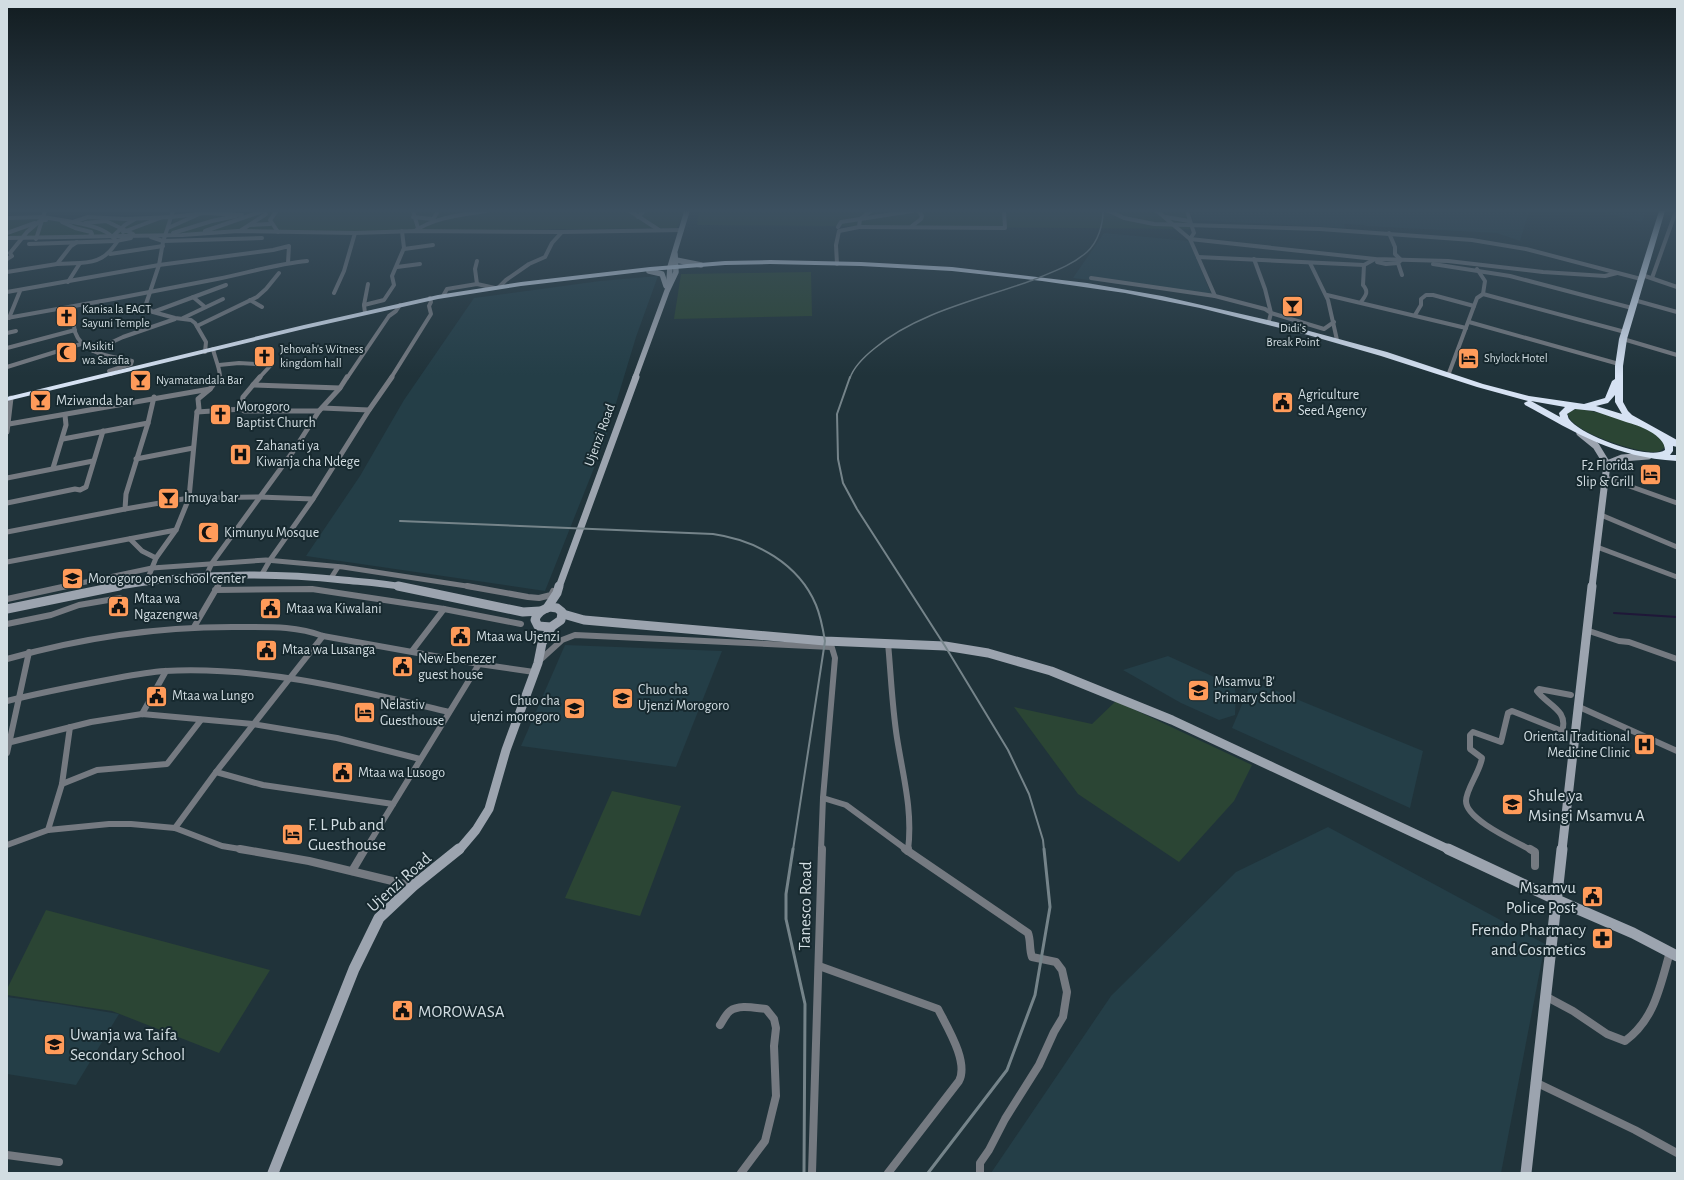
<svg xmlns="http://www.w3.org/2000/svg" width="1684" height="1180" font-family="'Alegreya Sans',sans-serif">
<rect width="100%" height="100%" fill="#20333a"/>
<!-- built -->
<g fill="#243e47">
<path d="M1190,211H1529L1520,241L1497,233L1366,226L1364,225L1344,224L1345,228L1193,220Z"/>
<path d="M1602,211H1646L1642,222L1602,212Z"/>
<path d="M1104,233L1189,241L1212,296L1073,278Z"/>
<path d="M658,276L636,337L604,443L545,591L306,556L360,476L404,400L474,298L600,281Z"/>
<path d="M565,645L722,651L676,767L521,746Z"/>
<path d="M1168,656L1234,686L1236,695L1235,715L1219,720L1181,703L1123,670Z"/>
<path d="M1252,681L1423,751L1410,808L1232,728Z"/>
<path d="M1328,827L1545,944L1501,1173H991L1111,996L1236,872Z"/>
<path d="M7,997L58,1004L119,1014L76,1085L7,1074Z"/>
</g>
<!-- green -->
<g fill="#2b4534">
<path d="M267,211H684L677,228L169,233L174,218Z"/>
<path d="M699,211H1184L1192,229L697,225Z"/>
<path d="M171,218L166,234L7,238V220L39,219L61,221L89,219Z"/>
<path d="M811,272L812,316L674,319L681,274Z"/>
<path d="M1577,409C1596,410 1649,425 1661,438C1663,440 1664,444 1665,447C1662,450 1659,452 1655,452C1639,453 1565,431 1568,412Z"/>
<path d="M1116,701L1252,765L1234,801L1179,862L1078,794L1014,707L1092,724Z"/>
<path d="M612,791L681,806L640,916L565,898Z"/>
<path d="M46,910L270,970L219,1053L112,1011L7,995V989Z"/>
</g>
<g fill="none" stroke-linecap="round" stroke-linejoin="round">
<!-- stream -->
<path stroke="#1f1738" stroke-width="2" d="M1614,613L1677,617"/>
<!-- street-far3 -->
<g stroke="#757a81" stroke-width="4">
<path d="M173,211L163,242L159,265L146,304L147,308L153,312L175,318L191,320L195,323L206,342L205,352"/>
<path d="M413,211L418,228"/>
<path d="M630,211L659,230"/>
<path d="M1109,211L1124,218L1154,224L1320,229L1472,240L1526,249L1641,279"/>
<path d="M1157,211L1190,239L1375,259L1448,261L1543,272L1605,276L1617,273"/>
<path d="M1187,211L1194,233L1190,239L1215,296L1265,309L1271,313L1269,321"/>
<path d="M276,212L270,220L278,232"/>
<path d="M413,217L433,219"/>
<path d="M638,217L644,211"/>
<path d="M1166,217L1189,221"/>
<path d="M7,218L43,217L73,222L88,217L126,219L171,217L206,213L242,215"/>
<path d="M432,221L438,211"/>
<path d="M62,222L75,228L91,232L92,234L90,236"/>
<path d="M85,223L106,221L133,234"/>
<path d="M250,225L270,224"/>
<path d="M912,226L921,219L922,216L919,211"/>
<path d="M838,227L841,222L912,211"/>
<path d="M859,227L1005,228L1004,211"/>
<path d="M168,228L197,215"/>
<path d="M205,231L263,211"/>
<path d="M240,231L266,214"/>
<path d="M415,231C435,217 462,215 486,211"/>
<path d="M123,232L160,218"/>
<path d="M7,233L35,223"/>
<path d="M173,233L212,221L236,216"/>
<path d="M1389,233L1395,247V254L1401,260L1398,263L1402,275"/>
<path d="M113,236L125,225L135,219"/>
<path d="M151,237L163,241L262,238"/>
<path d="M7,238L182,235L238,231L355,233L415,231L562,232L682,230"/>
<path d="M36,239L45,211"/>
<path d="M29,244L116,241L131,238"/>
<path d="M404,249L433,245"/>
<path d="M110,254L163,246"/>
<path d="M1198,257L1364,265"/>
<path d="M7,259L12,256L10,253L27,232L41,220H46"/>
<path d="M1254,259L1265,289L1271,313L1324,329L1334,322"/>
<path d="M477,261L475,269L477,284"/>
<path d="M1377,262L1386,264L1398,263"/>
<path d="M1310,263L1328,300L1337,340"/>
<path d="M57,264L71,246L77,242"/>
<path d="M837,264L836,245L839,231L859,227L860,219L871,211"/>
<path d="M1433,264L1510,276L1632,308"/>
<path d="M397,267L420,264"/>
<path d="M7,272L57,264L80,263"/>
<path d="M1642,275L1677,287"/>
<path d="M1091,278L1215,296"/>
<path d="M1652,278L1676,211"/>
<path d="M68,282L80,263C98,262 107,257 117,242C107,228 90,226 74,222"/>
<path d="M499,287L506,280L529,264L545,257L552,243L562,232"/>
<path d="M7,292L159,265L273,250L289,246L288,263"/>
<path d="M334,293L344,271L355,233"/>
<path d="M1483,294L1625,332"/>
<path d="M1327,295L1466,328"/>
<path d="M443,296L447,289L477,284L495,288"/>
<path d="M193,297L205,307"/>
<path d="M250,300L262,307"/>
<path d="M1634,300L1677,312"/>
<path d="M1361,302C1366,295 1369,292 1363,285L1364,265L1375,259"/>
<path d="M364,305L384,300L394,285L392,276L404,248L402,231"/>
<path d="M74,307C74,315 73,325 75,332C83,355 112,356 132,361L131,364L109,371L111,374"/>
<path d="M153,312L226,285"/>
<path d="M365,313L364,305L368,284"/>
<path d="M1415,315L1421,305V299L1426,295H1433L1474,306"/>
<path d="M7,318C77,306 147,293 217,279C247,273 276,264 307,261"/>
<path d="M9,318L20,291"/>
<path d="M183,318L223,299"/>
<path d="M1469,322L1619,364"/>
<path d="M197,326L257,297L266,289L279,273"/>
<path d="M7,333L16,331"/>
<path d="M1623,339L1677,355"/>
<path d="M7,348L75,330"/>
<path d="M213,349C215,359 219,365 220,376L218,378"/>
<path d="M93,351L123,337L175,319"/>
<path d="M219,365L239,363L271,365L259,378"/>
<path d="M7,367L81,344"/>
<path d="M1449,373L1477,298L1483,294L1485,281L1477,269"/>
<path d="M347,378L389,316L396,311L400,305"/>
<path d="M391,378L431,314L429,306L431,302L430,298"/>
</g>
<!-- street-far2 -->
<g stroke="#757a81" stroke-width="5">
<path d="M260,377L253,385L340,388"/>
<path d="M253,385L243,397L241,408L244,411H319"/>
<path d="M322,408L369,410"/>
<path d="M197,412L242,409"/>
<path d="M9,424L210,389"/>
<path d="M7,432L11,398"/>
<path d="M63,439L148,423"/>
<path d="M136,459L193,448"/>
<path d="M53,468L66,425L65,415"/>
<path d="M1604,477L1677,503"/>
<path d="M7,478L93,461"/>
<path d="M7,503L75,489L80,490L86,487L103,431"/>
<path d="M125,509L189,498L259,497L313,499"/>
<path d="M1601,515L1677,547"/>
<path d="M7,532L125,509L126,494L148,423L154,397"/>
<path d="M130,539L142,551L156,558"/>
<path d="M1597,547L1677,577"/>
<path d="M7,562L176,530"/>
<path d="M262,574L270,560L313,499L369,410L392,377"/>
<path d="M206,576L212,563L292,453L319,411L340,388L347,377"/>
<path d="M331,578L338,567"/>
<path d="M146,583L156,558L176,530L189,498L197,412L199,409L198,399L210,389L219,377"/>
<path d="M62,587L152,568L266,560L343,567L473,587"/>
<path d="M217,587L226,575"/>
</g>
<!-- street-far1 -->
<g stroke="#757a81" stroke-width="6">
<path d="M467,586L528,597L539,598L551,595L553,591"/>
<path d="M215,590L312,589L444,609L521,624"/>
<path d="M7,599L67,586"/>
<path d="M7,624L51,615L79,605L120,598"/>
<path d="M194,627L218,586"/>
<path d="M1586,630L1619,641L1629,642L1677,659"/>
<path d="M888,643C891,675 892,706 897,738C903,776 913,811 908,850"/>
<path d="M412,651L444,609"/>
<path d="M7,659C84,637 162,626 242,627C270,627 296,626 323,636L479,664L534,672"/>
<path d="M539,661L562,640L575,635L831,647"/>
<path d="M7,701C43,692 80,685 117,678C133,675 149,672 165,671C262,666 356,690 449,712"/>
<path d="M1577,706L1677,751"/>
<path d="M142,714L166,671"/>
<path d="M7,743L91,722L142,714L253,724L337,738L420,759"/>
<path d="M7,753L29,652"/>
<path d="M216,772L263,785L393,804"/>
<path d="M62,784L97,770L167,764L201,720"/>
<path d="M823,798L846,805L907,850"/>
<path d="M175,828L216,772L323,636"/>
<path d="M48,830L62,784L70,727"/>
<path d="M7,845L48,830L109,824H131L175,828L222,846L246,850"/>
<path d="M365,850L479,664"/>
<path d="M821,850L823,798L835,658L830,641"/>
<path d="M1531,850C1517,842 1466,820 1466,801C1466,789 1480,772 1482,758L1470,749V735L1473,732L1501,742L1508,713L1512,711L1562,731C1569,710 1547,705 1537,691L1539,689L1571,695"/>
</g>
<!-- street -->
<g stroke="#757a81" stroke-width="8">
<path d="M240,849L309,861L413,886"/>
<path d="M905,849L1028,933C1031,941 1029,949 1032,957L1056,962L1062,970L1067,992L1063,1017L1054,1032L1039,1065L1005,1119L989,1150L980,1163V1173"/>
<path d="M1530,849L1535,852V866"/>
<path d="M908,851V849"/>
<path d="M352,871L365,849"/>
<path d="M819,966L938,1009C947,1027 969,1062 959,1081L888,1173"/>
<path d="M1545,996L1573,1011L1607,1034L1625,1041C1655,1019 1660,986 1670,952"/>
<path d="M720,1025C723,1021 725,1015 730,1011C739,1004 755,1008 766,1009L774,1019L776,1028L774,1046L776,1096L765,1141L741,1173"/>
<path d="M1535,1082L1635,1130L1677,1153"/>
<path d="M7,1155L59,1162"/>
<path d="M812,1173L822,849"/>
</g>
<!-- secondary-far3 -->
<g stroke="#9ca4af" stroke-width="5.5">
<path d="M676,260L701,265"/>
<path d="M649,271L662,274L666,286"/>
<path d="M669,281L670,267L687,211"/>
<path d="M635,378L667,291L676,272L675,254"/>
</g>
<!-- secondary-far2 -->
<g stroke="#9ca4af" stroke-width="7">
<path d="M1580,433L1596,446L1607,464L1592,587"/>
<path d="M1607,464L1622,458L1648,456"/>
<path d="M113,587C190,573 266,572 343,580C363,582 383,583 403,587"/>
<path d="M559,587L636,377"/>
</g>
<!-- secondary-far1 -->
<g stroke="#9ca4af" stroke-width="9">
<path d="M398,586L523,612L540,611"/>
<path d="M550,607L557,608L562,612L561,620L551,627L538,626L535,620C537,612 543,609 550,607Z"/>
<path d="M547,608L557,593L559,586"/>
<path d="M7,609L119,586"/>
<path d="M563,614L584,620L825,641L945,646L988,653L1051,671L1172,720L1450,850"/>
<path d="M459,850L476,830L489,809L506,750L538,663L542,643L551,628"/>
<path d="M1562,850L1592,586"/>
</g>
<!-- secondary -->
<g stroke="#9ca4af" stroke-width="11">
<path d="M1448,849L1557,900L1633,933L1677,956"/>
<path d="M273,1173L354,969L379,918L413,886L459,849"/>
<path d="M1526,1173L1562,849"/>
</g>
<!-- highway -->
<path fill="#d6e2f3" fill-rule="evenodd" d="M1659,211H1665L1627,339L1623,366V402L1628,411L1632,415L1677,440V447L1673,446V451L1670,455H1677V461C1614,457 1578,434 1525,405L1524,403L1528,401L1477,387L1381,356L1308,335L1200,308L1125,293L1042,281L952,271L861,266L770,264L725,265L650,271L521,286L438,299L304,329L7,401V397L304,325L438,295L521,282L650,267L725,261L770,260L861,262L952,267L1087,283L1162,296L1276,322L1387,352L1483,384L1529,396L1584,404L1605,398L1612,381L1615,379V366L1619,339ZM1615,395V402L1622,414L1596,406L1608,403ZM1531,401L1565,407L1559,413L1560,417ZM1575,409L1594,411L1626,422C1638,425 1665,435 1665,450C1649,461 1580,435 1569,419C1568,418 1568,415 1567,414Z"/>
<!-- rail-far2 -->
<path stroke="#75848a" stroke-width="1.5" d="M850,378C854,366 865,356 875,348C918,312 981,299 1033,280C1052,272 1071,266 1087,252C1098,242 1103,225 1103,211"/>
<!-- rail-far1 -->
<g stroke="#75848a" stroke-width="2">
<path d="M850,377L837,414L838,459L843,483L857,509L945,646L1008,750L1029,794L1043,840L1044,850"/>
<path d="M400,521L713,534C756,540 799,564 816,605C821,617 823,629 825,641L793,850"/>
</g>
<!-- rail -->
<g stroke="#75848a" stroke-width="3">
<path d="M793,849L786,894V919L805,1004L804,1173"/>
<path d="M928,1173L1007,1070L1035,995L1050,907L1044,849"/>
</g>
</g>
<!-- sky -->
<linearGradient id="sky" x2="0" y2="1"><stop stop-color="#121c20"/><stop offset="0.56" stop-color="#3c5060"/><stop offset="1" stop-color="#3c5060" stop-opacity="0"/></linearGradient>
<rect width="1684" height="376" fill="url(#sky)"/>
<!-- icons -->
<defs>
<symbol id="bar-square" viewBox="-11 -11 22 22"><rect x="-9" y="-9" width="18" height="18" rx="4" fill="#ff9b5a" stroke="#17292f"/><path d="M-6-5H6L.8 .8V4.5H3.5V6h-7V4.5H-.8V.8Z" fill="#111"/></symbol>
<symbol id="church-square" viewBox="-11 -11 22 22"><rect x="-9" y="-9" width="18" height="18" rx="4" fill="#ff9b5a" stroke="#17292f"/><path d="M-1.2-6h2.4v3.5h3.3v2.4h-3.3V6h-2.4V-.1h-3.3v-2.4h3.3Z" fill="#111"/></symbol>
<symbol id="mosque-square" viewBox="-11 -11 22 22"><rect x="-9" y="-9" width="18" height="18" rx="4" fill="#ff9b5a" stroke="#17292f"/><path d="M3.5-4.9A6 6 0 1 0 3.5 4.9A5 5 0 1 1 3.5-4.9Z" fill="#111"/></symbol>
<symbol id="hotel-square" viewBox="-11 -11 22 22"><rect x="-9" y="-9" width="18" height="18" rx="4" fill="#ff9b5a" stroke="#17292f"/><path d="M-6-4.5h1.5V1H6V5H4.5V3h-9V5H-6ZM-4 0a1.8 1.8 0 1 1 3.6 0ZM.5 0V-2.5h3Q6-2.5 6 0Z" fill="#111"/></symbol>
<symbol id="civic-square" viewBox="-11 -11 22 22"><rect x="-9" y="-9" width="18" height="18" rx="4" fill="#ff9b5a" stroke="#17292f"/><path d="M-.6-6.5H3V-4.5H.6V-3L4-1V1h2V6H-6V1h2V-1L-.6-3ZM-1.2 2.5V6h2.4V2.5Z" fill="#111"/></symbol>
<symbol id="hospital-square" viewBox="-11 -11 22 22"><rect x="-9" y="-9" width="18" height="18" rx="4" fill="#ff9b5a" stroke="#17292f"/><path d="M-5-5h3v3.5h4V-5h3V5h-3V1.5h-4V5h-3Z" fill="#111"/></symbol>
<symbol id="school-square" viewBox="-11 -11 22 22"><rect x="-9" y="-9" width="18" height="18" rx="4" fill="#ff9b5a" stroke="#17292f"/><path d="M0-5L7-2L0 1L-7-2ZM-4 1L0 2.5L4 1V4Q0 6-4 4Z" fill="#111"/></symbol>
<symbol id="university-square" viewBox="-11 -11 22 22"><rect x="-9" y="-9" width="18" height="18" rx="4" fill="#ff9b5a" stroke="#17292f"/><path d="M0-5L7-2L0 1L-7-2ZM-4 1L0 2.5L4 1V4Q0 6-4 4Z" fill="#111"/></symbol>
<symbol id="pharmacy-square" viewBox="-11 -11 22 22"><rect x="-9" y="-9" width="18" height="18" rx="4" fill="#ff9b5a" stroke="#17292f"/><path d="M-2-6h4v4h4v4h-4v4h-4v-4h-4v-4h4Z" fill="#111"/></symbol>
</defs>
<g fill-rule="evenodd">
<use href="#bar-square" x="1280" y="294" width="25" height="25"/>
<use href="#church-square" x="54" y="304" width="25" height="25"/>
<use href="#mosque-square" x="54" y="340" width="25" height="25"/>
<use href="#church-square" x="252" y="344" width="25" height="25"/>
<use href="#hotel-square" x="1456" y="346" width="25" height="25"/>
<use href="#bar-square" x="128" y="368" width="25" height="25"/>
<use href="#bar-square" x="28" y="388" width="25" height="25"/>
<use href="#civic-square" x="1270" y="390" width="25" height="25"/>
<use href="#church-square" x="208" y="402" width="25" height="25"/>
<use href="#hospital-square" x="228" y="442" width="25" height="25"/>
<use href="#hotel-square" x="1638" y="462" width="25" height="25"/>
<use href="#bar-square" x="156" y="486" width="25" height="25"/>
<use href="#mosque-square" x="196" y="520" width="25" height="25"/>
<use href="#school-square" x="60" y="566" width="25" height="25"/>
<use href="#civic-square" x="106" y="594" width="25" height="25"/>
<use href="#civic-square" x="258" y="596" width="25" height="25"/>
<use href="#civic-square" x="448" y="624" width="25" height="25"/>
<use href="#civic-square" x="254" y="638" width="25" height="25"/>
<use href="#civic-square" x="390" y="654" width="25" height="25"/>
<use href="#school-square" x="1186" y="678" width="25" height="25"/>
<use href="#civic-square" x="144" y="684" width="25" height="25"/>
<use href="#university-square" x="610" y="686" width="25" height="25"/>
<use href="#university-square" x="562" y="696" width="25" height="25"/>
<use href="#hotel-square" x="352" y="700" width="25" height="25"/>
<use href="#hospital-square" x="1632" y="732" width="25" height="25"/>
<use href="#civic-square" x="330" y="760" width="25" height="25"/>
<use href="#school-square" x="1500" y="792" width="25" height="25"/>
<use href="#hotel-square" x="280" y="822" width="25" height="25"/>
<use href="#civic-square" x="1580" y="884" width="25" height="25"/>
<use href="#pharmacy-square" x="1590" y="926" width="25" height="25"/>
<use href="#civic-square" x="390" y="998" width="25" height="25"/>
<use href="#school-square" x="42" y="1032" width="25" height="25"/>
</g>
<g text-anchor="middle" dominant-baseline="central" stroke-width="4" stroke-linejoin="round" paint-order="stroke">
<!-- far-poi labels -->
<g font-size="12" fill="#d2dde2" stroke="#17292f" text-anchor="start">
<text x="82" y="309">Kanisa la EAGT<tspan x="82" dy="14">Sayuni Temple</tspan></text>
<text x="1293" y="328" text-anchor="middle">Didi's<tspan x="1293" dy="14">Break Point</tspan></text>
<text x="82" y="346">Msikiti<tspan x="82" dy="14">wa Sarafia</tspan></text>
<text x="280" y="349">Jehovah's Witness<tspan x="280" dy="14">kingdom hall</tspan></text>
<text x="1484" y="358">Shylock Hotel</text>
<text x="156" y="380">Nyamatandala Bar</text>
</g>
<!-- poi labels -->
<g font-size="14" fill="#d2dde2" stroke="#17292f" text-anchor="start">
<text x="1298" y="395">Agriculture<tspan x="1298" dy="16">Seed Agency</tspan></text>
<text x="56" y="401">Mziwanda bar</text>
<text x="236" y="407">Morogoro<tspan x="236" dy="16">Baptist Church</tspan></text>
<text x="256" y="446">Zahanati ya<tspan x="256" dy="16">Kiwanja cha Ndege</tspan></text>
<text x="1634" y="466" text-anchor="end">F2 Florida<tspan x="1634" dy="16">Slip &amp; Grill</tspan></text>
<text x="184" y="498">Imuya bar</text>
<text x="224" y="533">Kimunyu Mosque</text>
<text x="88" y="579">Morogoro open school center</text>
<text x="134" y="599">Mtaa wa<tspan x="134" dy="16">Ngazengwa</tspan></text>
<text x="286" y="609">Mtaa wa Kiwalani</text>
<text x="476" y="637">Mtaa wa Ujenzi</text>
<text x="282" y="650">Mtaa wa Lusanga</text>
<text x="418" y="659">New Ebenezer<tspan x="418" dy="16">guest house</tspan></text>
<text x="1214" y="682">Msamvu 'B'<tspan x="1214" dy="16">Primary School</tspan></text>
<text x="638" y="690">Chuo cha<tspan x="638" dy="16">Ujenzi Morogoro</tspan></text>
<text x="172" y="696">Mtaa wa Lungo</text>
<text x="560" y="701" text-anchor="end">Chuo cha<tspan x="560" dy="16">ujenzi morogoro</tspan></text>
<text x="380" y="705">Nelastiv<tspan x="380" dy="16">Guesthouse</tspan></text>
<text x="1630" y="737" text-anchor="end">Oriental Traditional<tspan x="1630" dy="16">Medicine Clinic</tspan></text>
<text x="358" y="773">Mtaa wa Lusogo</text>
</g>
<!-- street labels -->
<g font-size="14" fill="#d2dde2" stroke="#17292f">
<text transform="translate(600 435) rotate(-70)">Ujenzi Road</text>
</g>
<!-- near-poi labels -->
<g font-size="17" fill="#d2dde2" stroke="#17292f" text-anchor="start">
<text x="1528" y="795">Shule ya<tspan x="1528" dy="20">Msingi Msamvu A</tspan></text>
<text x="308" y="824">F. L Pub and<tspan x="308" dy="20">Guesthouse</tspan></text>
<text x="1576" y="887" text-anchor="end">Msamvu<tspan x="1576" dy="20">Police Post</tspan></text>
<text x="1586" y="929" text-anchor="end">Frendo Pharmacy<tspan x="1586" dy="20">and Cosmetics</tspan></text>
<text x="418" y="1011">MOROWASA</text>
<text x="70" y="1034">Uwanja wa Taifa<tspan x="70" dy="20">Secondary School</tspan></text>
</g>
<!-- near-street labels -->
<g font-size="17" fill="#d2dde2" stroke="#17292f">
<text transform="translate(399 882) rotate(-42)">Ujenzi Road</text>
<text transform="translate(805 906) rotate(-89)">Tanesco Road</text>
</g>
</g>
<!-- border -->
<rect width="1684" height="1180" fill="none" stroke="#d2dde2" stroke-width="16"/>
</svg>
